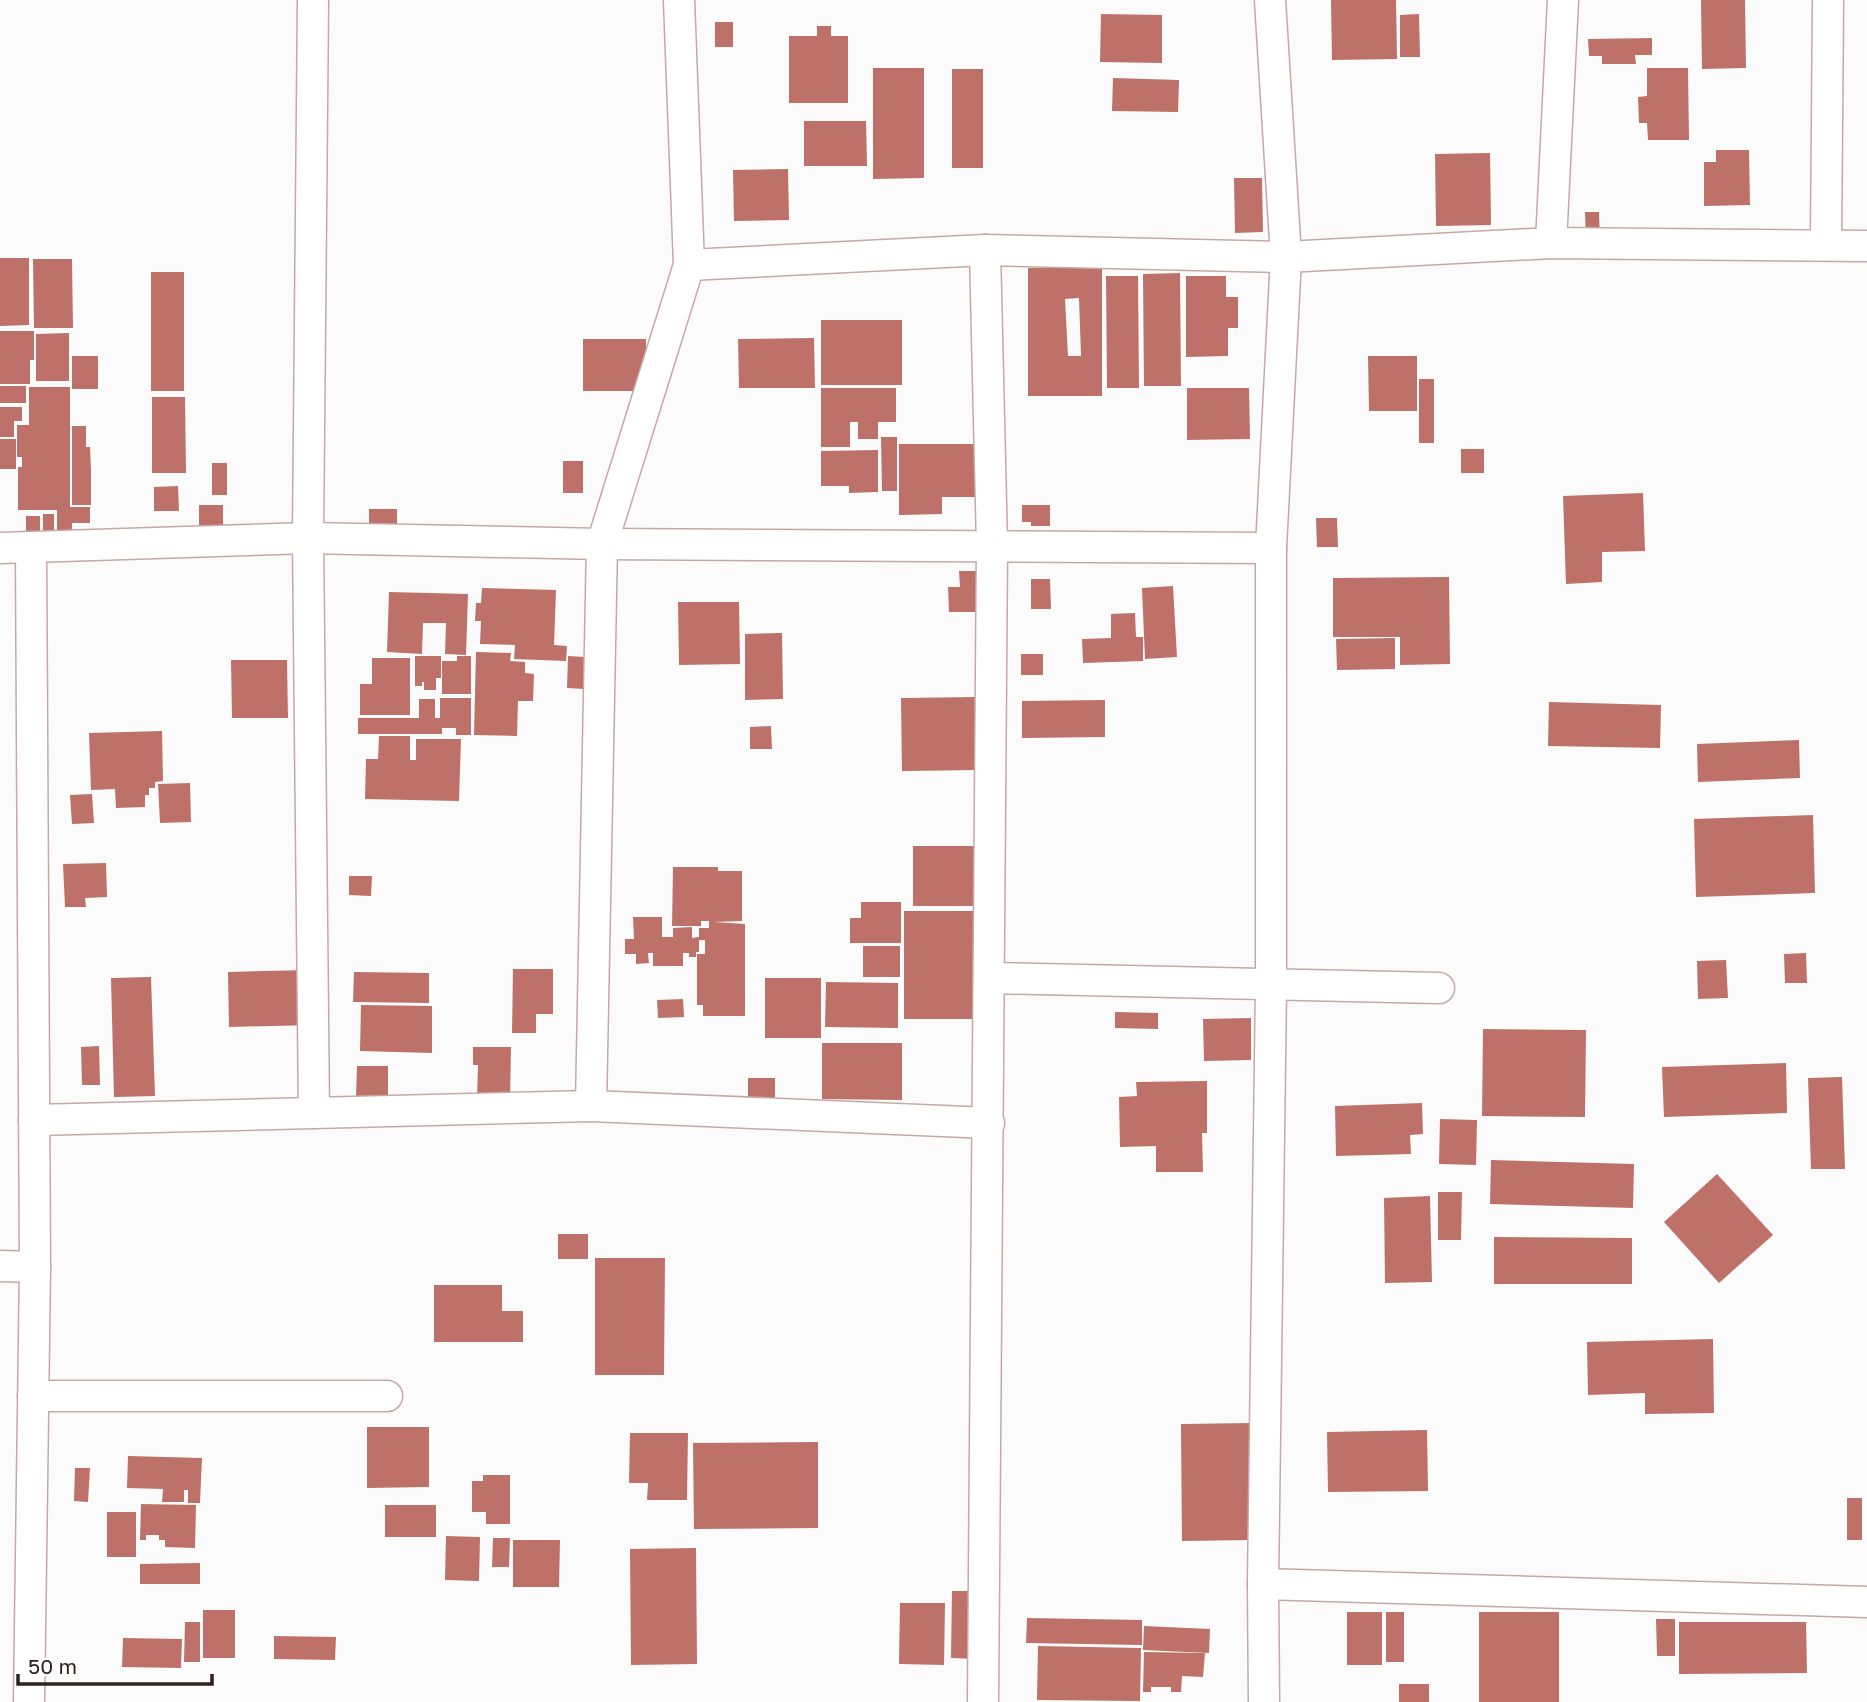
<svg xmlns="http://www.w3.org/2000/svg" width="1867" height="1702" font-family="'Golos Text',sans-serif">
<rect width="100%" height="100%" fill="#fbfbfb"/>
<!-- building -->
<g fill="#bd7168" fill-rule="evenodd">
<path d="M1331,0H1396L1397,59L1332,60Z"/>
<path d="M1701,0H1745L1746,68L1702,69Z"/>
<path d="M1101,14L1162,15V63L1100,62Z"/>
<path d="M1419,14L1420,57H1400V15Z"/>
<rect x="715" y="22" width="18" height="25"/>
<path d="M817,26H831V36H848V103H789V36H817Z"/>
<path d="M1652,38V55H1635L1636,64H1602V56H1589L1588,39Z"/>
<path d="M873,68H924V178L873,179Z"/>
<path d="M1647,68H1688L1689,140H1648L1647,123H1639L1638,97L1647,96Z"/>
<rect x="952" y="69" width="31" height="99"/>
<path d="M1113,78L1179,80L1178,112L1112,111Z"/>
<path d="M804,121H866L867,166H804Z"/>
<path d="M1716,150H1749L1750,205L1704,206V162H1716Z"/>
<path d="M1490,153L1491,225L1436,226L1435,154Z"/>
<path d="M788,169L789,220L734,221L733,170Z"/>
<path d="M1234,178H1262L1263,232L1235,233Z"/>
<path d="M1585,212H1599L1600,240H1586Z"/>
<path d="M0,258H29V325L0,326Z"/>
<path d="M33,259H72L73,328H34Z"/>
<path d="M1028,268H1102V396H1028ZM1079,298L1081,356H1068L1065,299Z"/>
<rect x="151" y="272" width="33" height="119"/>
<path d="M1180,273L1181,386H1144L1143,274Z"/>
<path d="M1106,276H1138L1139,388H1107Z"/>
<path d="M1186,276H1226V297H1238V328H1228V356L1186,357Z"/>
<rect x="821" y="320" width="81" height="65"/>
<path d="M0,331H34V360H30V384H0Z"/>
<path d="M69,333V381H36V334Z"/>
<path d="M814,338L815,388H739L738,339Z"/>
<rect x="583" y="339" width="63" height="52"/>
<rect x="72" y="356" width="26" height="33"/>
<path d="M1368,356H1417V411H1369Z"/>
<rect x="1419" y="379" width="15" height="64"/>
<rect x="0" y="386" width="26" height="17"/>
<path d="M29,387H70V507H90V523H72V535H57V510H18V467H22V457H17V425H29Z"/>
<path d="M821,388H896V422H878V439H858V422H850V447H821Z"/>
<path d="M1187,388H1249L1250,439L1187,440Z"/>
<path d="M152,397H185L186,473H152Z"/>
<path d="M0,407H22V421H14V437H0Z"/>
<path d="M72,426H86V447H90L91,471V505H72Z"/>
<path d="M881,437H897V491H882Z"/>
<rect x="0" y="439" width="16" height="30"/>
<path d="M899,444H979V497H942V514L899,515Z"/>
<rect x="1461" y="449" width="23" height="24"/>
<path d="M878,450V492L849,493V486H821V451Z"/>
<rect x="563" y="461" width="20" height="32"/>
<rect x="212" y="463" width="15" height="32"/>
<path d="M178,486L179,511H154V487Z"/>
<path d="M1643,493L1645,551L1602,552V582L1566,584L1563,496Z"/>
<rect x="199" y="505" width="24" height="20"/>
<path d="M1022,505H1050V526H1031V522H1022Z"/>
<rect x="369" y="509" width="28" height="19"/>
<rect x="43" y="514" width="11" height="19"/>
<rect x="26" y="516" width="14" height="16"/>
<path d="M1316,518H1337L1338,547H1317Z"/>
<path d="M959,571H978L979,612H949L948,587H960Z"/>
<path d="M1449,577L1450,664L1400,665V637H1333V578Z"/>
<path d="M1031,579H1050L1051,609H1031Z"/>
<path d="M1173,586L1177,657L1145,659L1142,588Z"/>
<path d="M482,588L556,590L554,645L567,646L566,661L514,659L515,645L480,644L481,621H475L476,603H481Z"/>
<path d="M389,592L468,594L466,655L445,654L446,623H423L422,654L387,652Z"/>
<path d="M678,602H739L740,664L679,665Z"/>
<path d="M1135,613L1136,637H1143V661L1083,663L1082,639L1111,638V614Z"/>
<path d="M782,633L783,699L745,700V634Z"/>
<path d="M1395,638V669L1337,670L1336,639Z"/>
<path d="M476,652L511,653L510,661L525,662V673L534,674L533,701H518L517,736L474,735Z"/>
<rect x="1021" y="654" width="22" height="21"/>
<path d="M415,656H441V678H436V690H424V682H422V686H415Z"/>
<path d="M457,656H471V694H442V661H457Z"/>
<path d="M568,656L585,657L584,689L567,688Z"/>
<path d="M372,658H410V715H360V684H372Z"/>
<path d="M231,660H287L288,718H232Z"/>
<path d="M978,697L979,770L902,771L901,698Z"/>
<path d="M440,698H471V735H456V728H442V734H358V718H419V699H435V718H440Z"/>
<path d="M1105,700V737L1022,738V701Z"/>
<path d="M1549,702L1661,705L1660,748L1548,746Z"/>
<path d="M771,726L772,749H750V727Z"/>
<path d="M162,731L163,781L155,782V788H149V795H145V807L116,808L115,789L91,790L89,733Z"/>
<path d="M379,736H410V760H416V739H461L459,801L365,799L366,759H378Z"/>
<path d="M1799,740L1800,778L1698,782L1697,744Z"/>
<path d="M190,783L191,822L160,823L158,784Z"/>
<path d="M92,794L94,823L72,824L70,795Z"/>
<path d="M1813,815L1815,893L1696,897L1694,819Z"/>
<rect x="913" y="846" width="62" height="60"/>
<path d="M106,863L107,897L85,898L86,907H65L63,864Z"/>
<path d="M673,867H718V871H742V921L714,922L745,924V1016H703V1005H697V954H705V940H699V928H709V921H701V926H672Z"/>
<path d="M349,876H372L371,896L349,895Z"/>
<path d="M861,902H901V943H850V918H861Z"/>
<path d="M904,911H981L982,1019H904Z"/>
<path d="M633,917H662V937H673V928L692,927V938L699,937V952H696V957H689V953H683V966H653V953H648L649,963L636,964V954H625V939H634Z"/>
<rect x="863" y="946" width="37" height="31"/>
<path d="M1806,953L1807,983H1785L1784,954Z"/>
<path d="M1726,960L1728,998L1698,999L1697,961Z"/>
<path d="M513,969H553V1014H536V1033H512Z"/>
<path d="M309,970L311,1025L229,1027L228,972Z"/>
<path d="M354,972L429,973V1003L353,1002Z"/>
<path d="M151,977L155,1096L114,1097L111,978Z"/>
<rect x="765" y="978" width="56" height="60"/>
<path d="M826,982L898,983V1028L825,1027Z"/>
<path d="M683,999L684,1017L658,1018L657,1000Z"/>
<path d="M361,1005L432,1006V1053L360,1051Z"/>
<path d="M1115,1012L1158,1013V1029L1115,1028Z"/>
<path d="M1251,1018V1060L1204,1061L1203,1019Z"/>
<path d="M1483,1029L1586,1030L1585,1117L1482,1116Z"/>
<path d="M822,1043H902V1100L822,1099Z"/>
<path d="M99,1046L100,1085H82L81,1047Z"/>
<path d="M473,1047H511L510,1100H477L478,1065H473Z"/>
<path d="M1786,1063L1787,1113L1664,1117L1662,1067Z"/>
<path d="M357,1066H388V1096H356Z"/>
<path d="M1842,1077L1845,1169H1811L1808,1078Z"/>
<rect x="748" y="1078" width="27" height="21"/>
<path d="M1207,1081V1133H1202L1203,1172H1156V1146L1120,1147L1119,1097L1137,1096L1136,1082Z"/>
<path d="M1422,1103L1423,1134L1410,1135L1411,1154L1336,1156L1335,1106Z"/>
<path d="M1440,1119L1477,1120L1476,1165L1439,1164Z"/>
<path d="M1491,1160L1634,1164L1633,1208L1490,1204Z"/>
<path d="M1717,1174L1773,1235L1719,1283L1664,1222Z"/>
<path d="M1438,1192H1462L1461,1240H1438Z"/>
<path d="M1430,1196L1432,1282L1385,1283L1384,1198Z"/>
<rect x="558" y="1234" width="30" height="25"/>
<path d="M1494,1237L1632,1238V1284H1494Z"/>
<path d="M595,1258H665L664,1375H595Z"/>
<path d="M434,1285H502V1311H523V1342H434Z"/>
<path d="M1713,1339L1714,1413L1645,1414V1393L1588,1395L1587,1342Z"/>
<path d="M1253,1423L1254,1540L1182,1541L1181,1424Z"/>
<path d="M367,1427H429V1487L367,1488Z"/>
<path d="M1427,1430L1428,1491L1328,1492L1327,1432Z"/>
<path d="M630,1433H688L687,1500H647L648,1483H629Z"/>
<path d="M818,1442V1528L694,1529L693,1443Z"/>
<path d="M128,1456L202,1458L200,1503H188V1490H184V1502H162L163,1489L127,1488Z"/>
<path d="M75,1468H90L88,1502L74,1501Z"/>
<path d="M483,1475H510V1524H486V1512H472V1481H483Z"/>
<rect x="1847" y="1498" width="15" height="42"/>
<path d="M141,1504L196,1505L195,1548L165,1547V1540H159V1535H146V1540H140Z"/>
<rect x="385" y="1505" width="51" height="32"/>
<rect x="107" y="1512" width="29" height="45"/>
<path d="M446,1536L480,1537L479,1581L445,1580Z"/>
<path d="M493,1538H510L509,1567H492Z"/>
<path d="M513,1540H560L559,1587H513Z"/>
<path d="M696,1548L697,1664L631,1665L630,1549Z"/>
<path d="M200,1563V1584H140V1564Z"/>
<path d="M952,1591H980L978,1659L951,1658Z"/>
<path d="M900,1603H945L944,1665L899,1664Z"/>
<rect x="203" y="1610" width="32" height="48"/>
<rect x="1347" y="1612" width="35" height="53"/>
<rect x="1386" y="1612" width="18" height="50"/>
<rect x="1479" y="1612" width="80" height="90"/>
<path d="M1027,1618L1142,1620V1645L1026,1643Z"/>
<path d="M1656,1619H1675V1656H1657Z"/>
<path d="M185,1622H200V1662H184Z"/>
<path d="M1679,1622H1806L1807,1673L1679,1674Z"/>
<path d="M1144,1626L1210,1629L1209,1653L1143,1650Z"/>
<path d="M274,1636L336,1637L335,1660L274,1659Z"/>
<path d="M123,1638L182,1639L181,1668L122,1667Z"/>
<path d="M1038,1646L1141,1648L1140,1701L1037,1700Z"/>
<path d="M1144,1652L1205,1653L1203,1677L1182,1676L1181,1692H1171V1687H1151V1692H1143Z"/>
<rect x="1399" y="1684" width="30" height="18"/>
</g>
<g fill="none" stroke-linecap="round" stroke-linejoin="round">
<defs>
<g id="minor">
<path d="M313,0L308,538L314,1113"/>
<path d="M1551,243L1563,0"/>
<path d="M1826,245L1828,0"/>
<path d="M689,265L985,250L1286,257L1551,243L1867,246"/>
<path d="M0,548L308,538L602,544L1271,548"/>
<path d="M990,978L1439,988"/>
<path d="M591,1106L602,544L689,265L679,0"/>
<path d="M34,1120L591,1106L989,1123"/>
<path d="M0,1266L35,1267"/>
<path d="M33,1396H387"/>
<path d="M1263,1584L1867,1602"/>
<path d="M29,1702L35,1267L31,548"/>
<path d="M983,1702L992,546L985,250"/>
<path d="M1264,1702L1263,1584L1271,986V548L1286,257L1270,0"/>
</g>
</defs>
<!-- minor casing -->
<use href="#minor" stroke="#c6a9a5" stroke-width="33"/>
<!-- minor -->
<use href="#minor" stroke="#fff" stroke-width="30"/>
</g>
<!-- scale -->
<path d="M18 1674v10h194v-10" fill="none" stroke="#2d2220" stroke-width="3.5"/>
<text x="28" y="1674" font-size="21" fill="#2d2220" stroke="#ffffff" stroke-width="5" paint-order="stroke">50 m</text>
</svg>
